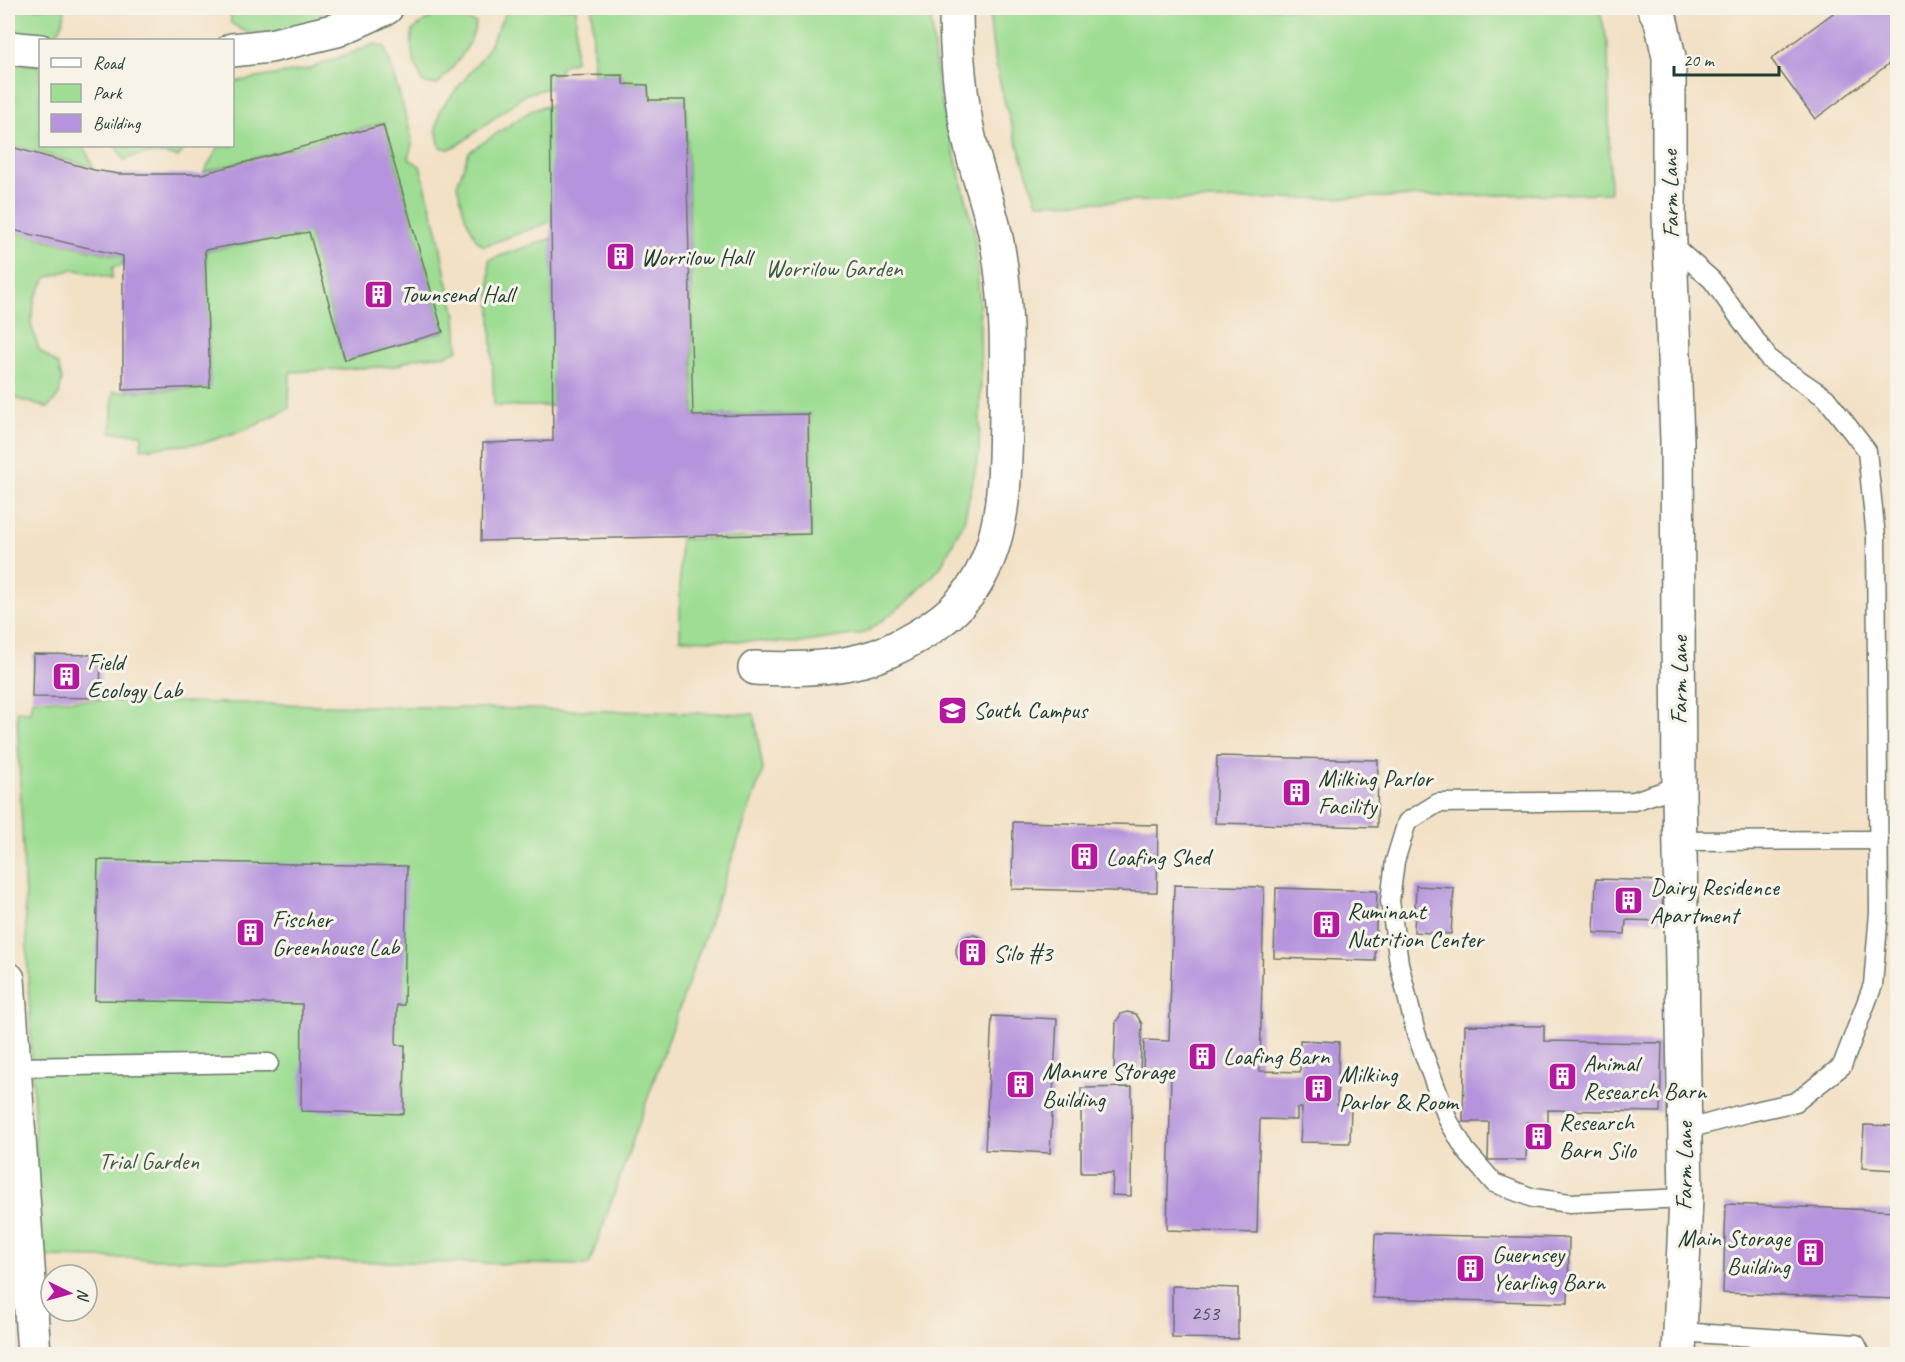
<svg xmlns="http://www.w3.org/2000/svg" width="1905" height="1362" font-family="Caveat,sans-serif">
<rect width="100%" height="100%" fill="#f7f3e8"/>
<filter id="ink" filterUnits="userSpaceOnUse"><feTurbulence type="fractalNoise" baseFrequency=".0167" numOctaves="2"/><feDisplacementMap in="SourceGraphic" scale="12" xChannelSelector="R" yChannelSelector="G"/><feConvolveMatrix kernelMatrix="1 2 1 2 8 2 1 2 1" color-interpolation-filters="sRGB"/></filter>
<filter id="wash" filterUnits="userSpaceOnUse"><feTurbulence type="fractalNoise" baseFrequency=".008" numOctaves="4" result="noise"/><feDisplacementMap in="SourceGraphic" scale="24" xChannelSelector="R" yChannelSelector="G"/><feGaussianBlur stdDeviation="1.35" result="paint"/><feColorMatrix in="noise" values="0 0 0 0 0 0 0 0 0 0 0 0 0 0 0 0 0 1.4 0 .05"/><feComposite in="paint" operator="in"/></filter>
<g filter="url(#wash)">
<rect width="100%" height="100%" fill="#f3e1c6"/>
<!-- green -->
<g fill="#9edd93" stroke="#5e8d64" stroke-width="1.5">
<path d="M8,8H65C61,50 39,39 8,34Z"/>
<path d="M230,8H352C326,20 276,37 247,32C242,31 236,26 231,23Z"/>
<path d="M508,8H576L575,61L562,66L558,74H552V87L526,94L458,145L449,149L440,147L436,129L440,110L485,54Z"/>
<path d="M592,8H930L938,89L974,230L979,294L981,373L979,453L964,521L940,568L907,602L865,633L800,643L680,639V539L811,537L810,414L694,415L686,100L650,99L649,84L624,83L622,74H594Z"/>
<path d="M990,8H1599L1608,44L1610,193L1037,203C1018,145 989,68 990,8Z"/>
<path d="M446,11L476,23C471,48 454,67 437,85L423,83C415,65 408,51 413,30L430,18Z"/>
<path d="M375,44L385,47L409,127L412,144L408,158L420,166L439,238L446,277L456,315L458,350L447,355L415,358L396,366L290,372L289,408L250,428L204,443L141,449L142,434L111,432L113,392L210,388L206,251L309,233L344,360L444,332L384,123L204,172L219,146H232L234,82L308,69Z"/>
<path d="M8,62L40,66V146H84L93,167L8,144Z"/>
<path d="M551,105L553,221L484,246L476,239L465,216L457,185L469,152L532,110Z"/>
<path d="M115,146H186L178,157C159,152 143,152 124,160Z"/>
<path d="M8,231L123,257L122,266L113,267L112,278L73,269L46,278L35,298L31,324L39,350L58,365L62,379L59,395L48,408L8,396Z"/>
<path d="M552,238L553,406H494L489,260Z"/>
<path d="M32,699L754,714L763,770L589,1265L40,1257L17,711L30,712Z"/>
</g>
<g id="blocks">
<!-- building -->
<g fill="#b694dd">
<path d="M1840,8H1898V74L1890,63L1815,119L1771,59Z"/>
<path d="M623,75V84L648,85L649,100H685L693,416L808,414L810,534L481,541L483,443L553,441L550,76Z"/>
<path d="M383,125L443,332L345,360L309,232L205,250L210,387L123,390V256L8,229V146L94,170L119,174H202Z"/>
<path d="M33,654L101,655L100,698L32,697Z"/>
<path d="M1217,756L1378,760L1377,827L1215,823Z"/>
<path d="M1013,822L1158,825L1157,892L1012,889Z"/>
<path d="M98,860L407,866L404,1005H397L396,1045H405L404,1114L301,1111L302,1004L95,1000Z"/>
<path d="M1596,879L1663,881L1662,921L1626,920L1625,934L1594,933Z"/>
<path d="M1174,885L1264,887L1260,1071L1300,1072V1040L1339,1042L1337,1105H1351L1350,1143L1300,1142L1302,1108H1297V1120L1260,1119L1257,1233L1167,1230L1171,1073L1143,1072L1144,1040L1169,1041Z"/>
<path d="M1416,886L1454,888L1451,934L1414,932Z"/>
<path d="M1276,888L1377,891L1375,961L1274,958Z"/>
<circle cx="972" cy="951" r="16"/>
<path d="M1127,1012L1136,1014L1142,1024L1140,1071L1136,1077L1128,1081L1119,1077L1114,1068L1116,1022L1121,1014Z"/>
<path d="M992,1016L1057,1019L1050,1153L985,1150Z"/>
<path d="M1465,1025L1544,1026V1041L1662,1043L1660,1112L1548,1110V1123L1527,1122L1526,1160H1488L1489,1122H1463Z"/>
<path d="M1132,1087L1131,1196L1112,1195L1113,1173H1081V1088Z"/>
<circle cx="1538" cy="1134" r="11"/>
<path d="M1864,1125L1898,1126L1896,1170L1862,1168Z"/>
<path d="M1726,1204L1898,1211V1299L1723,1293Z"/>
<path d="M1375,1234L1569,1238L1568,1303L1373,1298Z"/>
<path d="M1172,1286L1238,1288V1339L1172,1338Z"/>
</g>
</g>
</g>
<g filter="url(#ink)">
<use href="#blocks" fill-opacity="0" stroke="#697667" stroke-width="1.5"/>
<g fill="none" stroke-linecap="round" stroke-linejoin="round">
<defs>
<g id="service">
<path d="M1670,243L1712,280L1770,360L1826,398L1867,451L1876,537L1879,912L1873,985L1842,1066L1796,1102L1746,1113L1685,1130"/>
<path d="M1679,786L1634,801L1438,803L1407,822L1395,861L1390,901L1399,963L1416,1033L1448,1120L1466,1151L1494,1183L1533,1198L1570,1203L1686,1198"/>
<path d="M1680,841L1879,840"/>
<path d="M13,1067L269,1063"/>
<path d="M1680,1332L1856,1344L1861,1354"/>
</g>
<g id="minor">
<path d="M1654,8L1661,21L1669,57V215L1677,441L1679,794L1686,1198L1679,1354"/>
<path d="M8,48L40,51"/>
<path d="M232,50L270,46L337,30L386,8"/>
<path d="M755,668C790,670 828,669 863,660C895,652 942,625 963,600C977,585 987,564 993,545C1006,503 1005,457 1006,414C1007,356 1008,296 996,238C990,206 977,175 970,142C960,98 956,53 956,8"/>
<path d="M8,979L34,1354"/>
</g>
</defs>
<!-- service casing -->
<use href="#service" stroke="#697667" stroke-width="21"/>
<!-- minor casing -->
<use href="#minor" stroke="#697667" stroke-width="36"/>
<!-- service -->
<use href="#service" stroke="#fff" stroke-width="18"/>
<!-- minor -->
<use href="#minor" stroke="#fff" stroke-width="33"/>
</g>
</g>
<!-- icons -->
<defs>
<symbol id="building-square" viewBox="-11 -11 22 22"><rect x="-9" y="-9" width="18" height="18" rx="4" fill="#b5179e" stroke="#f7f3e8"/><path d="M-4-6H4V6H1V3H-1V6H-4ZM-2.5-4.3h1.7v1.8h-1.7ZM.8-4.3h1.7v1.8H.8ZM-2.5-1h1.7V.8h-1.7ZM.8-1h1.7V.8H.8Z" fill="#fff"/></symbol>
<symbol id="university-square" viewBox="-11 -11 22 22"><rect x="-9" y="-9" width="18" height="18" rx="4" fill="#b5179e" stroke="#f7f3e8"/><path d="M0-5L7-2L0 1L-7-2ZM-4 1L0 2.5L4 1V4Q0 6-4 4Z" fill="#fff"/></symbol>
</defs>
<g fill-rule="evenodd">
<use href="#building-square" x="604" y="240" width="33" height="33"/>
<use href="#building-square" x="362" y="278" width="33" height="33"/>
<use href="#building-square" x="50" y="660" width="33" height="33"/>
<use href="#university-square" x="936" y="694" width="33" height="33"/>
<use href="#building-square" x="1280" y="776" width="33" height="33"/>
<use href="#building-square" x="1068" y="840" width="33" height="33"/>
<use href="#building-square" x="1612" y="884" width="33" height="33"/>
<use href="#building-square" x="1310" y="908" width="33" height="33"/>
<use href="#building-square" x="234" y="916" width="33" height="33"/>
<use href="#building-square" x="956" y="936" width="33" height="33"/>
<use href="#building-square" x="1186" y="1040" width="33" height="33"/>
<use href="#building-square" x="1546" y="1060" width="33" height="33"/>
<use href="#building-square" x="1004" y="1068" width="33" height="33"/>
<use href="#building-square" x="1302" y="1072" width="33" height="33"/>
<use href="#building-square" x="1522" y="1120" width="33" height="33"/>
<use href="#building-square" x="1794" y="1236" width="33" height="33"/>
<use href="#building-square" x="1454" y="1252" width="33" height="33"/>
</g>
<g text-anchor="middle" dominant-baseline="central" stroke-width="6" stroke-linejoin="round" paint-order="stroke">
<!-- number labels -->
<g font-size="21" fill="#45535e">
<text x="1205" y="1313">253</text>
</g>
<!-- street labels -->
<g font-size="24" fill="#1f3d34" stroke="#f7f3e8">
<text transform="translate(1670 194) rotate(-91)">Farm Lane</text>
<text transform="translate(1679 680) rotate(-90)">Farm Lane</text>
<text transform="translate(1684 1166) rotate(-90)">Farm Lane</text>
</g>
<!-- poi labels -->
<g font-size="24" fill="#1f3d34" stroke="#f7f3e8" text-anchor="start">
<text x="641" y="257">Worrilow Hall</text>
<text x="400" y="294">Townsend Hall</text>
<text x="87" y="662">Field<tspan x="87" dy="28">Ecology Lab</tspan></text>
<text x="973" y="710">South Campus</text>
<text x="1318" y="778">Milking Parlor<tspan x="1318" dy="28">Facility</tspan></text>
<text x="1106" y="857">Loafing Shed</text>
<text x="1650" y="887">Dairy Residence<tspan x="1650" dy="28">Apartment</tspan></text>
<text x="1347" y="911">Ruminant<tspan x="1347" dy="28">Nutrition Center</tspan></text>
<text x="272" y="919">Fischer<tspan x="272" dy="28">Greenhouse Lab</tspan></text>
<text x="993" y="953">Silo #3</text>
<text x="1223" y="1056">Loafing Barn</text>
<text x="1583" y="1063">Animal<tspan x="1583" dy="28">Research Barn</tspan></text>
<text x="1042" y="1071">Manure Storage<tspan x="1042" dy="28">Building</tspan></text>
<text x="1339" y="1074">Milking<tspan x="1339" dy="28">Parlor &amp; Room</tspan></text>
<text x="1559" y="1122">Research<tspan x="1559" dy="28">Barn Silo</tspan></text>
<text x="1790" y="1238" text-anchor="end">Main Storage<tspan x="1790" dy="28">Building</tspan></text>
<text x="1492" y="1254">Guernsey<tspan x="1492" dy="28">Yearling Barn</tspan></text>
</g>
<!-- park labels -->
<g font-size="24" fill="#385d47" stroke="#f7f3e8">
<text x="834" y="268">Worrilow Garden</text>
<text x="149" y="1161">Trial Garden</text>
</g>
</g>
<!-- margin -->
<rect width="1905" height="1362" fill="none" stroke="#f7f3e8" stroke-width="30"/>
<!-- legend -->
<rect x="39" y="39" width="195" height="108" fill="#f7f3e8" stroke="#a1aaa0" stroke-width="1.5"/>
<rect x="51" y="58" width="30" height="9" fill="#ffffff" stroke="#a1aaa0" stroke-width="1.5"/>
<text x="93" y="69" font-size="18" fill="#1f3d34">Road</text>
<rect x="51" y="84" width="30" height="18" fill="#9edd93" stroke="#a1aaa0" stroke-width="1.5"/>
<text x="93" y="99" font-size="18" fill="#1f3d34">Park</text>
<rect x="51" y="114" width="30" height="18" fill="#b694dd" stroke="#a1aaa0" stroke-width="1.5"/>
<text x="93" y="129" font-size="18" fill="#1f3d34">Building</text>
<!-- north arrow -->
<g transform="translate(69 1293) rotate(95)"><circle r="28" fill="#f7f3e8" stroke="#a1aaa0" stroke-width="1.5"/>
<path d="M0-4.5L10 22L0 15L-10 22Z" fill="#b5179e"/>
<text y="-9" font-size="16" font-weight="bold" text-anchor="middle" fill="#1f3d34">N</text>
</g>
<!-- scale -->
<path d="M1674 66v9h105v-9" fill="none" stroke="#1f3d34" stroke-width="3"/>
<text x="1683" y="66" font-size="18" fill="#1f3d34" stroke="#f7f3e8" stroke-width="4.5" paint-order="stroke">20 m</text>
</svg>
